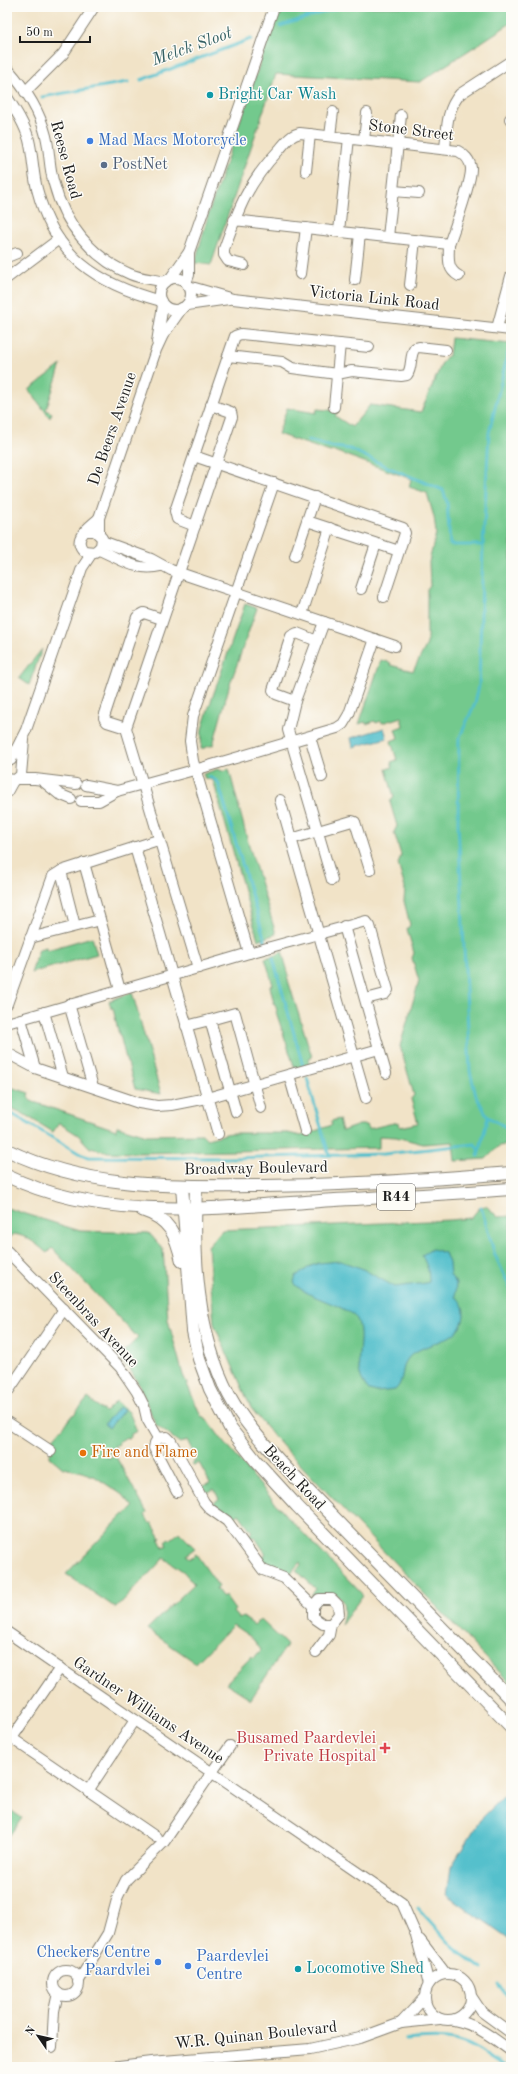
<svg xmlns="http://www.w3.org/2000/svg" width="518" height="2074" font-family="'Old Standard TT',serif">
<rect width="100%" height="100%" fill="#fdfcf7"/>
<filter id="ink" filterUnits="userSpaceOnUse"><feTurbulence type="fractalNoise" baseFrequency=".025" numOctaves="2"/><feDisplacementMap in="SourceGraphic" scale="8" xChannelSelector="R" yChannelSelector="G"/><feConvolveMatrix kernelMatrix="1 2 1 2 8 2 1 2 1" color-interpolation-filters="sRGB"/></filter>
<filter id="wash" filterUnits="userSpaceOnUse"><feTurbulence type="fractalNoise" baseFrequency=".012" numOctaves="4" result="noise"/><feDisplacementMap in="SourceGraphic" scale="16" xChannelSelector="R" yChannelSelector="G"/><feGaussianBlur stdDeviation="0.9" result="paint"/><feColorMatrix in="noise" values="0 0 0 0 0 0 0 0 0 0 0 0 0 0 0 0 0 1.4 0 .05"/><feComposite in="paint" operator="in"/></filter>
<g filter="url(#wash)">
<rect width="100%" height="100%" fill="#f1e3c7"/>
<!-- green -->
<g fill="#73c98d" stroke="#487254">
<path d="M279,7H511V23L420,82L276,74L211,265L195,263L209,212Z"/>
<path d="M451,338L511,344V1144L499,1146L486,1159L455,1161L453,1142L423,1144L396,1137L379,1136V1148L135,1153L108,1152L90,1148L78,1135L59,1123L53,1132L22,1113L7,1106V1086L29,1093L28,1096L31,1101L116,1130L117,1126L147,1135L202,1134L207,1139L230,1133H288L301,1136L332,1125L331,1121L339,1119L342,1131L359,1125H366L368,1129C378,1127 387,1124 399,1122L400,1127L418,1123L411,1099L414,1095L400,1046L419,981L412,958L414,953L407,929L410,925L404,901L405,888L398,864L401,855L394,832L397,826L390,802L394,797L386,769L393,767L391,762L397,760L391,741L398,738L395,729L403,726L401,717L382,723L381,721L376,723L375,721L366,724L365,722L359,724L381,660L391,663L390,665L413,671L427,644V590L430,586L429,562L436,533L434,517L427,493L409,487L411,479L334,451L330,452L278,434L287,408L316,413L317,409L338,411L335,416L352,427L370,405L421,412L442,363L447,356H449Z"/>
<path d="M61,365L46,410L52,413L50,418L29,390Z"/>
<path d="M245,604L257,608L229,687L213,745L201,749L202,729L209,707Z"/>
<path d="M42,649L29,685L19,678Z"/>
<path d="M218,769L222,771L229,769L248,842L276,934L258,940L213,780L205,779L203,774Z"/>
<path d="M92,937L97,954L31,973L39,949L46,947L47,950Z"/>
<path d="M282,951L289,976L287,977L312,1057L309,1058L310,1064L295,1069L276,1012L277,1011L275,1004H274L270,986L273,985L265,958L277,955Z"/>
<path d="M132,992L161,1094L135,1089L128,1063H127L120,1035H119L113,1008H111L109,1001Z"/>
<path d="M486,1206L498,1217L511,1216V1684L315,1480L276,1439L251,1408L214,1324L208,1246L222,1230L450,1220L471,1218L480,1207Z"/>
<path d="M7,1208L80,1231L149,1233L163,1249L168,1320L183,1375L201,1416L206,1418L220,1437L282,1511L363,1595L341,1625C345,1612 348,1594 327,1593C322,1593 317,1595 311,1595L316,1589L296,1570L301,1565L300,1562L289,1575C279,1569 267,1567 260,1558L266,1554L254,1536L248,1540L246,1537L252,1532L239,1514L234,1518L213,1503L219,1499L214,1489L207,1493L203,1486L210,1483L199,1463L193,1465L192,1462L197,1460L187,1440L180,1443L156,1425L138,1383L131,1371L118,1357L138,1338L52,1248L47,1253C36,1244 28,1236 14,1234L7,1241Z"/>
<path d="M88,1398L105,1412L116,1401L129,1412L137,1431L131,1434V1437L129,1439L127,1437L118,1442L119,1444L114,1446L116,1449L106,1455L108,1458L115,1455L147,1513L145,1515L150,1524L152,1523L161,1538L159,1539L163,1548L167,1546L165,1541L169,1538L171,1540L179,1532L195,1548L186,1555L189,1559L196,1554L219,1587L216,1588L223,1598L225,1596L235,1610L233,1612L239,1619L243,1617L254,1625L260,1619L287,1645L251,1699L226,1683L252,1656L254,1658L261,1650L252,1638L233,1625L196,1663L147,1629L194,1584L184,1572L164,1558L116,1608L66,1574L124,1514L126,1515L133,1507L124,1496L94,1476H89L83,1472L63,1468L50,1457L51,1441Z"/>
<path d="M7,1808L22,1818L7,1839Z"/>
</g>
<!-- water -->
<g fill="#54c0cc" stroke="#386e74">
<path d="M384,728L387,738L353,747L351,738Z"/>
<path d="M432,1249L445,1253L449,1263L450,1275L456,1283L455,1297C462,1301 464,1307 464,1315C462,1343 425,1341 409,1357C400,1367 405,1382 395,1390L377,1392L369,1390C348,1368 367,1342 357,1319C345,1304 300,1296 294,1282L296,1276L311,1266L319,1263L340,1261L361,1268L395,1287L426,1283L429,1282C429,1269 427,1267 422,1255Z"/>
<path d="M119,1407L124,1410L109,1428L104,1424Z"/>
<path d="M511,1792V1940L447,1895L451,1867L480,1820L507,1793Z"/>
</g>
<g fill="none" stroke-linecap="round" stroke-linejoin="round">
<!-- stream -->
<g stroke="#54c0cc" stroke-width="3">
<path d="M280,26L340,7"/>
<path d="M141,80L251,39"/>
<path d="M42,97L128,82"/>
<path d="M508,353L489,433L483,545L479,685L475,703L459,739L458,823L470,1071L476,1096L488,1117L511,1130"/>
<path d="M308,440L334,447L350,449L392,469L443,490L447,502L450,545H483"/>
<path d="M209,776L218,782L266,944"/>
<path d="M273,958L303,1066"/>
<path d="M307,1078L329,1155"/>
<path d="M7,1111L82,1155L89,1157L228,1158L384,1154L475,1144L479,1151"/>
<path d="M478,1156L488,1117"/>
<path d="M481,1207L495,1255L511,1290"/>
<path d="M511,1300L509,1313L511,1320"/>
<path d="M418,1908L454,1948L482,1969"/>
<path d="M499,1984L511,2003"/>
<path d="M405,2040C423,2039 443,2036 461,2042C477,2046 490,2059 504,2067"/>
</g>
</g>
</g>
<g filter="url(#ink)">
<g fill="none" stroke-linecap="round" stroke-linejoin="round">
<defs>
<g id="minor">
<path d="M7,68C24,87 40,112 46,136C50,152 49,169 54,184C64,223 92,258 130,274C141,279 154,279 165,282"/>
<path d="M25,92L63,54L94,7"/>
<path d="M7,97C16,111 25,125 29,140C33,156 33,173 37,189C54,256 97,284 161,301"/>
<path d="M510,119L511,120"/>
<path d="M330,136L333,112"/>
<path d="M364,140L367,113"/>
<path d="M445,149C447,129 446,110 460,94L511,61"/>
<path d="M306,171L310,134"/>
<path d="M393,191L419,193"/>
<path d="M234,220L449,244C454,230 472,181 471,168C470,160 464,154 458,151L300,133C290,135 285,143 279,150C248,183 239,207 224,249V255L228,261L244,265"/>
<path d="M339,231L349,138"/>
<path d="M388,237L401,115"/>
<path d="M449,244C449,257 446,269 459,276"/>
<path d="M7,257L17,253"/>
<path d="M300,274L306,228"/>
<path d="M7,278L59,239"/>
<circle cx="175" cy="294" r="16"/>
<path d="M170,279L189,252L274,7"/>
<path d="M355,280L360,234"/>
<path d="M186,283L189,275V252"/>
<path d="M410,285L415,240"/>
<path d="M188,286L233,299L511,330"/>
<path d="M187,305L229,299"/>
<path d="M497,328L511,276"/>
<path d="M157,342L163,305"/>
<path d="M228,356L282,362L292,368L337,374L352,371L401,376L407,375C413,367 409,356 415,348L419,347L446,350"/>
<path d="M334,407L340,344"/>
<path d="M194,456L403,528L405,533L384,597"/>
<path d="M307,521L399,551"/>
<path d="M195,526L177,519L175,511L235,336L241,334L369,347"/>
<path d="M87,531H95L102,538L101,546L95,552L84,551C71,538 90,527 99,518"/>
<path d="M99,533V518L156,350L163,335L182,308"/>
<path d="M102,541L151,559L171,570L395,646"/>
<path d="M99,550C122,559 135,572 161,566"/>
<path d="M295,556L315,497"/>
<path d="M361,589L376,544"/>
<path d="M302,614L330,528"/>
<path d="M324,622L295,701L288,730L332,880"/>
<path d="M295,701L276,694L273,690L291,636L297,633L317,641"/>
<path d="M126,728L107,722L104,718L105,714L137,617L144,613L162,619"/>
<path d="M310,737L322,777"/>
<path d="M11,760L26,730L82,568L92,553"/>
<path d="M7,779L15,780L21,775L24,740"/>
<path d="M17,779H35L76,784"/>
<path d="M43,781L59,794L71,799"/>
<path d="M86,785L117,791"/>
<path d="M7,792L13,781"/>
<path d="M280,800L366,1098"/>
<path d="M81,801H99L117,791L205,767L337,728L343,724L349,714L375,639"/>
<path d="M291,839L352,821L355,822L370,870"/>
<path d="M135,847L218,1134"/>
<path d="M84,863L120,990"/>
<path d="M61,871L75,926"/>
<path d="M344,926L386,1073"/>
<path d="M30,938L100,920"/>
<path d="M249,953L366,921L370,926L388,990L385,994L366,999"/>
<path d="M198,968L249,953L193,761L190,741L193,716L274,483"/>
<path d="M7,1004L53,876L61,871L158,840"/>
<path d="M69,1004L93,1087"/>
<path d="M44,1012L63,1077"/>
<path d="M21,1019L35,1068"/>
<path d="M7,1023L198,968L126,728L232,417L231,412L211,405"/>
<path d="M186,1026L210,1020"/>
<path d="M7,1053L35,1068L139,1103L157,1106L172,1105L207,1098L379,1049"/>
<path d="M289,1075L305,1131"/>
<path d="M236,1112L210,1020L235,1013L261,1108"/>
<path d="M7,1251L120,1367L137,1392L144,1406L147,1419L158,1438"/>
<path d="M7,1393L64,1309"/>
<path d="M7,1422L51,1451"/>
<path d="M158,1438L167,1437L171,1441L204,1502L210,1509L227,1521L263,1570L284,1578L313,1606"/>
<path d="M158,1438L155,1443L154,1448L177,1492"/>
<path d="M7,1632L402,1903L416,1935L429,1984"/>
<path d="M316,1652L329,1635L331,1624L339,1614L338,1605L332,1599H319L313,1606V1617L323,1624H331"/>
<path d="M7,1735L156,1837"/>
<path d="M12,1738L60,1668"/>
<path d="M88,1791L135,1720"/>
<path d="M420,1940L446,1974"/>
<circle cx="66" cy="1983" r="13"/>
<circle cx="448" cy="1997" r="23"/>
<path d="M78,1982L108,1933L118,1896L126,1880L164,1842L230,1746"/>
<path d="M471,1996L481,2011L511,2033"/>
<path d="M454,2020C476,2024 493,2038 511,2051"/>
<path d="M401,2023L425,1997"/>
<path d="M52,2047L54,2011L58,1993"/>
<path d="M111,2067L151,2062L310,2049L360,2038L401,2023L440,2019"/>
</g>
<g id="major">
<path d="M7,1150C83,1187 167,1187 250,1186C338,1186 424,1180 511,1173"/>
<path d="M7,1176C103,1222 218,1208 320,1201C384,1197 447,1194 511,1189"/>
<path d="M182,1186L193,1331L199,1359L210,1389L230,1428L256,1461L297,1506L511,1727"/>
<path d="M196,1187C193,1256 196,1332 229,1395C244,1423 266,1446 287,1469L511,1699"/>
<path d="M142,1210C170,1219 176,1235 182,1261"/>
</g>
</defs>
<!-- minor casing -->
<use href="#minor" stroke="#868072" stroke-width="12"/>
<!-- major casing -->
<use href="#major" stroke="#868072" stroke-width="14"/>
<!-- minor -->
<use href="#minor" stroke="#fff" stroke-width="10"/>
<!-- major -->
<use href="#major" stroke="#fff" stroke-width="12"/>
</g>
</g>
<!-- markers -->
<g fill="#0f9aa8" stroke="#fdfcf7" stroke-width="1.5">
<circle cx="210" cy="95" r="4"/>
<circle cx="298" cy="1969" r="4"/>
</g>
<g fill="#3f7fe0" stroke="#fdfcf7" stroke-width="1.5">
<circle cx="90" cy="141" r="4"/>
<circle cx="158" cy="1962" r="4"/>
<circle cx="188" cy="1966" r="4"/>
</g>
<circle fill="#5c6f8a" stroke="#fdfcf7" stroke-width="1.5" cx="104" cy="165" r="4"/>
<circle fill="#e8710a" stroke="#fdfcf7" stroke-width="1.5" cx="83" cy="1453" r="4"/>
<path fill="#e0444e" stroke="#fdfcf7" stroke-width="1.5" d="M383 1742h4v4h4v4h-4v4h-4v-4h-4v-4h4z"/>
<g text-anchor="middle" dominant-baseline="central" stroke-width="3" stroke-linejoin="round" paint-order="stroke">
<!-- shield labels -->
<rect fill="#fdfcf7" stroke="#605f5e" stroke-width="1" x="377" y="1184" width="38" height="26" rx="3"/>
<g font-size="15" font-weight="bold" fill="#1c1c1c">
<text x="396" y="1197">R44</text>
</g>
<!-- culture labels -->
<g font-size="16" fill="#0d838f" stroke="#fdfcf7" text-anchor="start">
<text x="218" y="95">Bright Car Wash</text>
<text x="306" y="1969">Locomotive Shed</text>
</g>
<!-- street labels -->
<g font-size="16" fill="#1c1c1c" stroke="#fdfcf7">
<text transform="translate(411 131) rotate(7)">Stone Street</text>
<text transform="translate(65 160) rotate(75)">Reese Road</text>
<text transform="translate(374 299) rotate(6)">Victoria Link Road</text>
<text transform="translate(113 429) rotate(-71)">De Beers Avenue</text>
<text transform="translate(256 1169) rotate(-1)">Broadway Boulevard</text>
<text transform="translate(93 1320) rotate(47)">Steenbras Avenue</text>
<text transform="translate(294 1478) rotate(47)">Beach Road</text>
<text transform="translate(148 1711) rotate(34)">Gardner Williams Avenue</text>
<text transform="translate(256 2036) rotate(-6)">W.R. Quinan Boulevard</text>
</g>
<!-- shop labels -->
<g font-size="16" fill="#366cbe" stroke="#fdfcf7" text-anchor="start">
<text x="98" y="141">Mad Macs Motorcycle</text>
<text x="150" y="1953" text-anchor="end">Checkers Centre<tspan x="150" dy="18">Paardvlei</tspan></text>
<text x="196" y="1957">Paardevlei<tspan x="196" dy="18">Centre</tspan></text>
</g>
<!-- service labels -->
<g font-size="16" fill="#4e5e75" stroke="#fdfcf7" text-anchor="start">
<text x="112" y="165">PostNet</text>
</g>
<!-- food labels -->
<g font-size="16" fill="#c56008" stroke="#fdfcf7" text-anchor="start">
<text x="91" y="1453">Fire and Flame</text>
</g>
<!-- health labels -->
<g font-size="16" fill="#be3a42" stroke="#fdfcf7" text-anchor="end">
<text x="376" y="1739">Busamed Paardevlei<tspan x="376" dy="18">Private Hospital</tspan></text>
</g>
<!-- water labels -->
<g font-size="17" font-style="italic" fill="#325e62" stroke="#fdfcf7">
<text transform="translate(192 47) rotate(-20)">Melck Sloot</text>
</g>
</g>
<!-- margin -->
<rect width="518" height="2074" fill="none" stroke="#fdfcf7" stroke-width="24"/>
<!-- north arrow -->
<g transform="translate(38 2036) rotate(304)" stroke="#fdfcf7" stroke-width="3" paint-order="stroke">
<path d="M0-3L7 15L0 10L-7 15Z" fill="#1c1c1c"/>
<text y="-6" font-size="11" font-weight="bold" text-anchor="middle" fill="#1c1c1c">N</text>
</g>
<!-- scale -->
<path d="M20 36v6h70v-6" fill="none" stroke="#1c1c1c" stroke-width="2"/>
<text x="26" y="36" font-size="12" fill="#1c1c1c" stroke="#fdfcf7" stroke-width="3" paint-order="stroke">50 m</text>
</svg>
